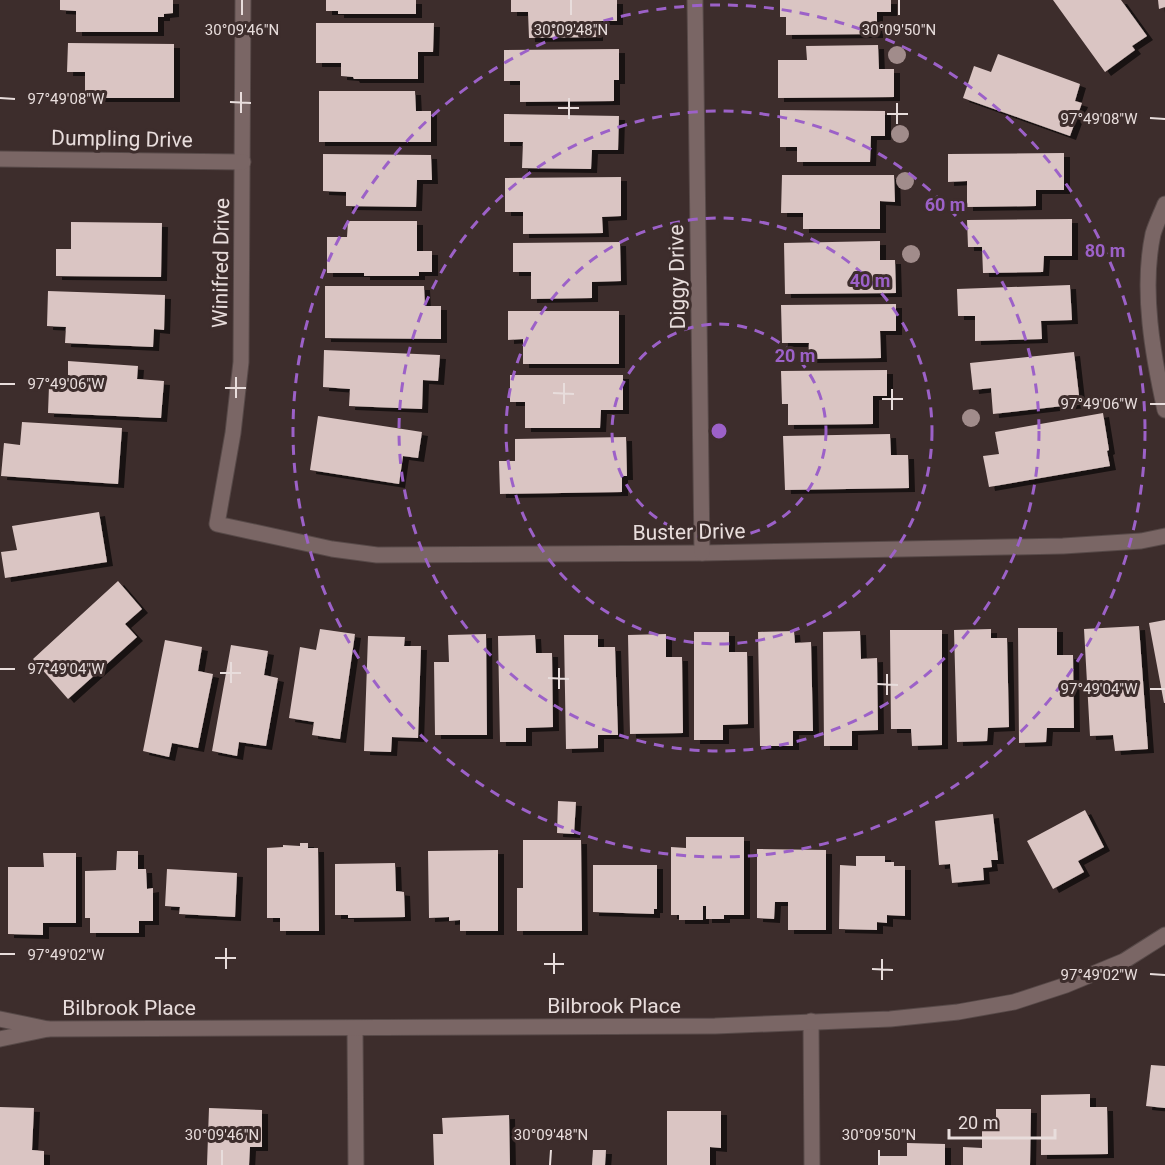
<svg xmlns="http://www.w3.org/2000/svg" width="1165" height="1165" font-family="Roboto,sans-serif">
<defs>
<filter id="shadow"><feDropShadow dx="6" dy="4" stdDeviation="0" flood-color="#0009"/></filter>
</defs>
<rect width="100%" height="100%" fill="#3d2d2c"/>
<!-- building -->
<g fill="#dac5c3" filter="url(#shadow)">
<path d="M60,0H173V13L164,14V17H158V32H76V11L60,10Z"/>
<path d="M326,0H416V14H338V11H326Z"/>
<path d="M511,0H617V21H597V37L529,38L528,12H511Z"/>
<path d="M780,0H891V12H877V34L786,35V17H780Z"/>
<path d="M1053,0H1121L1147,36L1132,46L1135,50L1105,72Z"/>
<path d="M1158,0H1165V7L1159,9Z"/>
<path d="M316,23H434L433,52H418V79H354L353,77L341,76V63H316Z"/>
<path d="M68,43L174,44V98H85V72H67Z"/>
<path d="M878,45L879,69H894V97L778,98V60H807L806,46Z"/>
<path d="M619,49V80H614V101L520,102V81H504V50Z"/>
<path d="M998,54L1080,84L1075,101L1082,103L1070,136L963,98L974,66L991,72Z"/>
<path d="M319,91H415L416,111H431V142H319Z"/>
<path d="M780,110L885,111V136H871L870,162H797V147H780Z"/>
<path d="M504,114L619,116L618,150H592L591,169L522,168L523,142H504Z"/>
<path d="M1064,153V190H1036V206L967,207V181L948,182V154Z"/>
<path d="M323,154L431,155L432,180H417L416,207L346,206V192L323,191Z"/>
<path d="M782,175H894L895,202L880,201V229H803V213H781Z"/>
<path d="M621,177V216L602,217L603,233L523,234V212H505V178Z"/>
<path d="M1072,219V256H1044L1043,272L983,273L982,247H968L967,220Z"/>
<path d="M348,221H417V251H432V272H419V276H364V273H327V237H347Z"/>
<path d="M71,222L162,223L161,277L56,276V249H71Z"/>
<path d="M880,241V260H895L896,293L785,294L784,243Z"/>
<path d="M620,242L621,281L592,282V298L531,299V272H513V243Z"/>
<path d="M1070,285L1072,320L1041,321L1042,339L975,341V316H958L957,289Z"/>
<path d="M325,286H424L425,306H441V339L325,338Z"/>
<path d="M48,291L165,295L164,330L154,329L153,347L65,343L66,327L47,326Z"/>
<path d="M896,304V331H880L881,358L808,359L809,343H782L781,305Z"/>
<path d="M508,311H619V364H523V339L508,340Z"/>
<path d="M324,350L440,355L438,381L423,380L422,409L349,406L350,389L323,387Z"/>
<path d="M1074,352L1080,404L993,414L991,388L973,390L970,363Z"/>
<path d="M68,361L138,366L137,379L164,381L161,418L48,413L49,386H68Z"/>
<path d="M887,370V396H873V424L788,425V404H782L781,371Z"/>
<path d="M510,375H623V410H601L600,428H525V402H510Z"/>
<path d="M1103,413L1109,450L1107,451L1110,466L989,487L983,456L999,454L995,432Z"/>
<path d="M318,416L422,432L418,458L403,456L399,484L310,470Z"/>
<path d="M22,422L122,428L118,484L1,476L4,443L20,445Z"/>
<path d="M890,434L891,455H908L909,488L785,490L783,436Z"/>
<path d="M626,437L627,476H622V492L500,494L499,461H515V439Z"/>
<path d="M99,512L107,562L5,578L1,552L17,550L12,526Z"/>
<path d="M118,581L142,609L125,624L137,637L68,699L33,659Z"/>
<path d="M1165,620V703H1164L1149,623Z"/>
<path d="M1139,626L1148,749L1115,751L1113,735L1090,736L1084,629Z"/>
<path d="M1018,628H1057V655H1073L1074,728H1047L1046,742L1019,743Z"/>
<path d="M320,629L355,634L340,739L312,735L314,722L289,718L300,647L316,650Z"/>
<path d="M991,629V638H1007L1009,727L988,728L987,741L957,742L954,630Z"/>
<path d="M890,630H942V745L912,746L911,729H891Z"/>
<path d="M794,631L795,643L811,642L813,731H793V746H760L758,632Z"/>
<path d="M860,631L861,659L877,658L878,730L852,731V746H824L823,632Z"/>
<path d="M694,632H729V652H747L748,724L723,725V740H694Z"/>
<path d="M486,634L487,735H435L434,662H449L448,635Z"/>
<path d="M666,634V657H682L683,733L630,734L628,635Z"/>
<path d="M535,635L536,653H552L553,727L526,728V742H500L498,636Z"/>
<path d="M564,635H598V647H615L618,735H598V748L566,749Z"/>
<path d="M368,636L405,637L404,646H421L418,738L392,737L391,752L364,751Z"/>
<path d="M165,640L202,647L198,671L213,674L198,748L172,743L169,757L143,751Z"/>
<path d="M231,645L268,651L264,675L278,678L266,746L239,742L237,756L212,751Z"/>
<path d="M558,801L576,802L574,834L557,833Z"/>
<path d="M1085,810L1104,847L1078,861L1084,872L1053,889L1027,841Z"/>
<path d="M993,814L998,860H991L992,867L983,868L984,880L952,883L950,864L939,865L935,821Z"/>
<path d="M686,837H744V915H724V919H706V906H703V920H679V915H671V847L686,848Z"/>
<path d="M523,840H581L582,931H517V888H523Z"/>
<path d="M300,843H308V848H318L319,931H280V918H267V848L283,847V845L300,846Z"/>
<path d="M757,849L826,850V930H788V902H775L774,919L757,918Z"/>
<path d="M498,850V931H460V920L449,921V917L429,918L428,851Z"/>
<path d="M117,851H138V869H146L147,889L153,888V921H139V933H90V918H85V871L116,870Z"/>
<path d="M43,853H76V923H43V935L8,934V867H44Z"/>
<path d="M856,856H885V862H894V866H905V916L887,915V923L877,922V930L839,929L840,865L856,866Z"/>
<path d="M395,863L396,891L404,892L405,917L348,918V915H335V864Z"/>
<path d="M593,865H657V909H654V914L593,912Z"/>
<path d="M167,869L237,873L235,917L179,914L180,907L165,906Z"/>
<path d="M1151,1065L1165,1066V1108L1146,1106Z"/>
<path d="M1090,1094V1107H1107L1108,1154L1041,1155V1095Z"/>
<path d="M0,1107L34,1108L32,1150L44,1151V1165H0Z"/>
<path d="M209,1108L262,1110V1147H250L249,1165H207Z"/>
<path d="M996,1109H1031L1030,1165H963V1147L982,1148V1128H996Z"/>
<path d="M667,1111H721V1148L710,1147V1165H667Z"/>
<path d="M509,1115L510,1165H434L433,1134H443L442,1118Z"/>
<path d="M907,1143L945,1144V1165H879V1156H907Z"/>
<path d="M593,1150H606L605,1165H592Z"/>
</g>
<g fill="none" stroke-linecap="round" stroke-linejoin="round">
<defs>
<g id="street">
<path d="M243,0L241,362L233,433L217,524L332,549L377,555L702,553L1063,546L1141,541L1165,536"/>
<path d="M695,0L702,553"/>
<path d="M0,159L243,162"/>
<path d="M1165,204C1161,214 1156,224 1153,234C1141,290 1153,356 1165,410"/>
<path d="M811,1021L812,1165"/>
<path d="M355,1029L356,1165"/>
</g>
<g id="secondary">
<path d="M0,1019L48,1029L0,1039"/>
<path d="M48,1029L715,1026L890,1019L958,1012L1014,1002L1066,985L1124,961L1165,935"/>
</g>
</defs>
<!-- street casing -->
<use href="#street" stroke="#574948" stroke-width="17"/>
<!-- secondary casing -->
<use href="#secondary" stroke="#574948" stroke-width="17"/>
<!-- street -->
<use href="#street" stroke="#7a6665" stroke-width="15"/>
<!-- secondary -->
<use href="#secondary" stroke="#7a6665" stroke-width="15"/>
</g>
<!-- trees -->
<g fill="#a18c8b">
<circle cx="897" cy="55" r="9"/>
<circle cx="900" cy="134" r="9"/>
<circle cx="905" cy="181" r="9"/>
<circle cx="911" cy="254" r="9"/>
<circle cx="971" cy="418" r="9"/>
</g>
<!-- ticks -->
<path fill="none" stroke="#e8dddc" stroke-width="2" d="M242,15V0M571,15V0M899,15V0M0,98L15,99M230,102L251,103M558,108H579M241,113V92M887,114H908M1150,118L1165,119M569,119V98M897,124V103M0,384H15M225,388H246M553,393L574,394M236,398V377M882,399H903M564,404V383M1150,404H1165M892,410V389M0,669H15M220,673H241M548,678L569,679M231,683V662M877,684L898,685M559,689V668M1150,689H1165M887,695V674M0,954H15M215,958H236M544,964H564M226,969V948M872,969L893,970M554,974V953M1150,974L1165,975M882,980V959M222,1165V1150M550,1165L551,1150M879,1165V1150"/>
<!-- distance rings -->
<g fill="none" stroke="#9c61c8" stroke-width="3" stroke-dasharray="10 8">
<circle cx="719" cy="431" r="107"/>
<circle cx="719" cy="431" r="213"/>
<circle cx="719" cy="431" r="320"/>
<circle cx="719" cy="431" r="426"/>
</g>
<g text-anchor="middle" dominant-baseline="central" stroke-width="6" stroke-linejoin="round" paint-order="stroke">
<!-- street labels -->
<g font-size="21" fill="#e8dddc" stroke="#3d2d2c">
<text transform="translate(122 139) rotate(1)">Dumpling Drive</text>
<text transform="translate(221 263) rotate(-89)">Winifred Drive</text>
<text transform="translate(677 277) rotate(-91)">Diggy Drive</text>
<text transform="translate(689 532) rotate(-1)">Buster Drive</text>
<text x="614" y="1006">Bilbrook Place</text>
<text x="129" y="1008">Bilbrook Place</text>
</g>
</g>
<g font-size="15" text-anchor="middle" fill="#e8dddc" stroke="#3d2d2c" stroke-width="6" stroke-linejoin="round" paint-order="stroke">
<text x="242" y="35">30°09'46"N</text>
<text x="571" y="35">30°09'48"N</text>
<text x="899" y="35">30°09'50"N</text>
<text x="66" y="104">97°49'08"W</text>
<text x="1099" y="124">97°49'08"W</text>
<text x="66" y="389">97°49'06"W</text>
<text x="1099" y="409">97°49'06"W</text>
<text x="66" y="674">97°49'04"W</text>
<text x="1099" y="694">97°49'04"W</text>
<text x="66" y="960">97°49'02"W</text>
<text x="1099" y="980">97°49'02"W</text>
<text x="222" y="1140">30°09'46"N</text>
<text x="551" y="1140">30°09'48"N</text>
<text x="879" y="1140">30°09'50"N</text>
</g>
<circle cx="719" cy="431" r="9" fill="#9c61c8" stroke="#3d2d2c" stroke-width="3"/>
<g font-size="18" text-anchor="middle" font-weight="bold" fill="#9c61c8" stroke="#3d2d2c" stroke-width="6" stroke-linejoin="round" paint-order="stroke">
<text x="945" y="211">60 m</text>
<text x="1105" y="257">80 m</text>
<text x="870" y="287">40 m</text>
<text x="795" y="362">20 m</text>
</g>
<!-- scale -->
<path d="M949 1129v9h106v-9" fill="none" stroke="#e8dddc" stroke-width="3"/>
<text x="958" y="1129" font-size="18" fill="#e8dddc" stroke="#3d2d2c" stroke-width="4.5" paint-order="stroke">20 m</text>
</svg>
